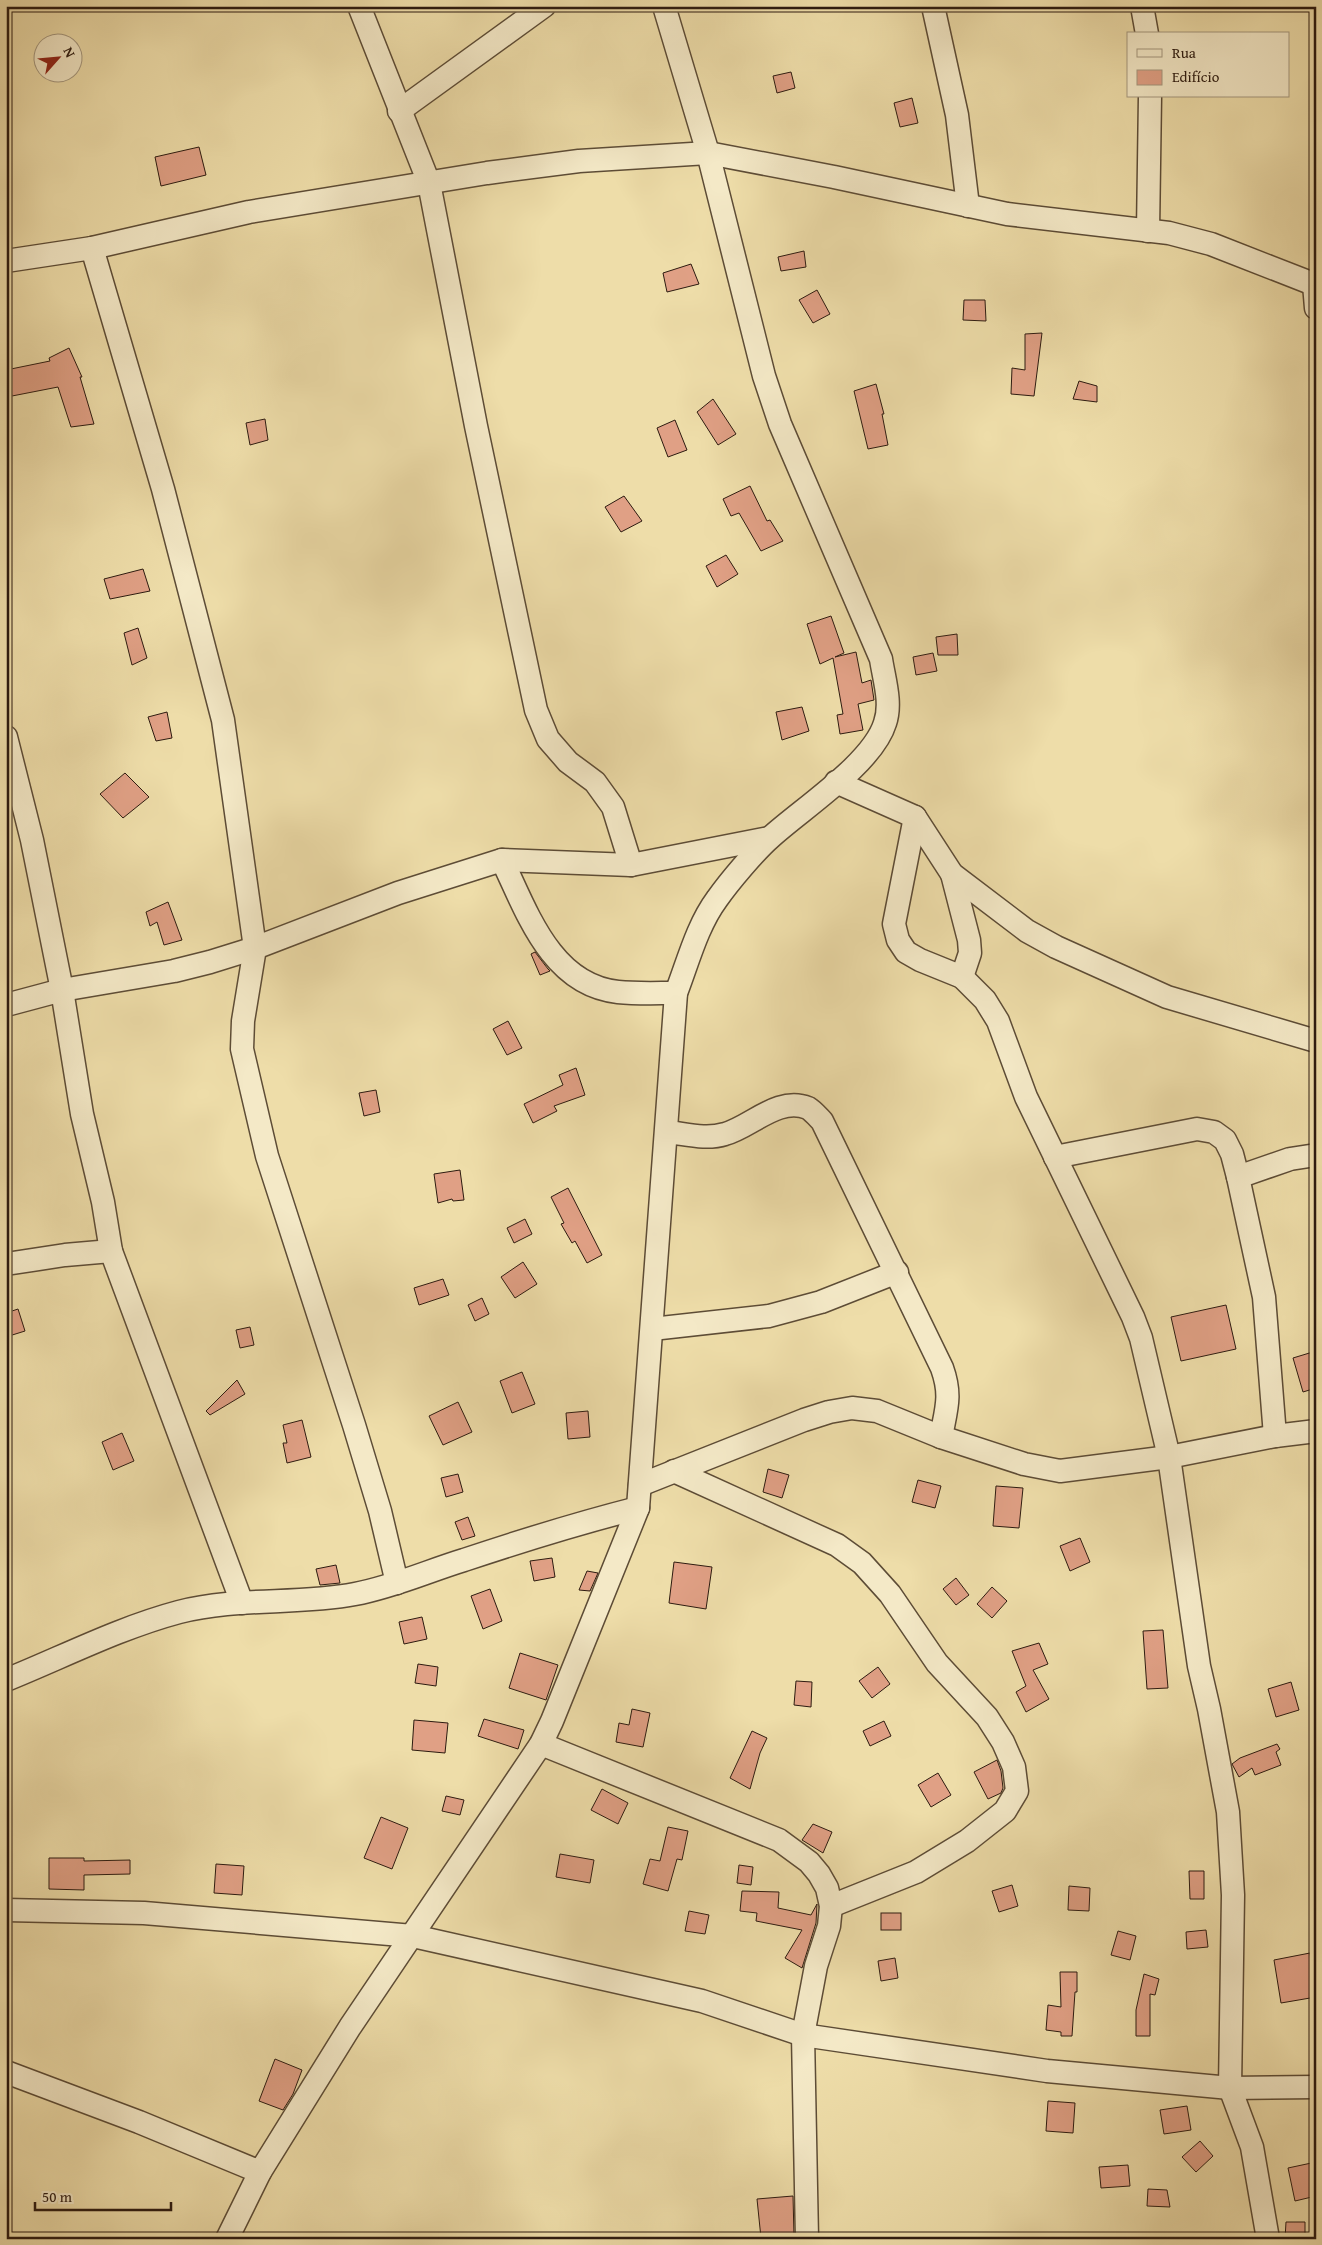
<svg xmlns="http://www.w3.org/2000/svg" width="1322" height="2245" font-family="'Gentium Book Plus',serif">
<rect width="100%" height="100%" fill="#eedda9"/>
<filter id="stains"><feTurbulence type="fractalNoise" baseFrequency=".004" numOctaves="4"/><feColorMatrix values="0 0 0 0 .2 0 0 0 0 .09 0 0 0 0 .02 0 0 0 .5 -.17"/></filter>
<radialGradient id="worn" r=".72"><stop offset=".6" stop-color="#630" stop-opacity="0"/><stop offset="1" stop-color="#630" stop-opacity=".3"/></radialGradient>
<!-- building -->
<g fill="#e0a085" stroke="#2d1b10">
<path d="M791,72L795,88L777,93L773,76Z"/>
<path d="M912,98L918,123L900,127L894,103Z"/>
<path d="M199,147L206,175L161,186L155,157Z"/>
<path d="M804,251L806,267L781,271L778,257Z"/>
<path d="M691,264L699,284L667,292L663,273Z"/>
<path d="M817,290L830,314L813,323L799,300Z"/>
<path d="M964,300H985L986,321L963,320Z"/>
<path d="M1042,333L1034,396L1011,394L1012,368L1025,370V334Z"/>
<path d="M69,348L82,377H80L94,424L71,427L58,387L12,396L6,370L50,361L49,358Z"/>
<path d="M1079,381L1097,386V402L1073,399Z"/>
<path d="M876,384L884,414H882L888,445L868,449L854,391Z"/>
<path d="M713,399L736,434L718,445L697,412Z"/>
<path d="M265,419L268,440L250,445L246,423Z"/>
<path d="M675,420L687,450L668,457L657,428Z"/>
<path d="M750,486L767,521L770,520L783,541L761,551L739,513L731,516L723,499Z"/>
<path d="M624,496L642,521L621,532L605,507Z"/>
<path d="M726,555L738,574L717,587L706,566Z"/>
<path d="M143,569L150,591L110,599L104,579Z"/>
<path d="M831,616L844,653L835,657L856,652L862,683L871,680L874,700L858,704L863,730L840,734L837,715L843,714L833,658L820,664L807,624Z"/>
<path d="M138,628L147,658L132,665L124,633Z"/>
<path d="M957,634L958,655H938L936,637Z"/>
<path d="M933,653L937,671L916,675L913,657Z"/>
<path d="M802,707L809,731L782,740L776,712Z"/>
<path d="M167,712L172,738L156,741L148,717Z"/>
<path d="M125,773L149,797L123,818L100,794Z"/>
<path d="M168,902L182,940L164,945L157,922L150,926L146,912Z"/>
<path d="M535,952L548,969L550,971L540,975L531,954Z"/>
<path d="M508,1021L522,1048L507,1055L493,1029Z"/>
<path d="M576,1068L585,1095L554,1106L557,1111L533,1123L524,1104L563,1085L559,1075Z"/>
<path d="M376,1090L380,1112L364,1116L359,1093Z"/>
<path d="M460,1170L464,1200L453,1201L452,1199L438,1203L434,1174Z"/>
<path d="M568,1188L602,1255L587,1263L575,1241L572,1243L561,1224L564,1223L551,1197Z"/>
<path d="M525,1219L532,1234L514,1243L507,1228Z"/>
<path d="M523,1262L537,1284L515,1298L501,1277Z"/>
<path d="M443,1279L449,1295L419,1305L414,1288Z"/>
<path d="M482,1298L489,1314L475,1321L468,1305Z"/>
<path d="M1226,1305L1236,1349L1181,1361L1171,1317Z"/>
<path d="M18,1309L25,1331L9,1336L6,1328V1313Z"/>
<path d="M250,1327L254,1345L240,1348L236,1330Z"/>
<path d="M1316,1351V1388L1303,1392L1293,1358Z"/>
<path d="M522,1372L535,1404L512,1413L500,1381Z"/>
<path d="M237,1380L245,1394L210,1415L206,1411Z"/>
<path d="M458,1402L472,1432L443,1445L429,1416Z"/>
<path d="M588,1411L590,1437L568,1439L566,1413Z"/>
<path d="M302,1420L311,1457L287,1463L283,1443H287L283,1425Z"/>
<path d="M122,1433L134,1461L113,1470L102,1442Z"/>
<path d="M768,1469L789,1475L782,1498L763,1492Z"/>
<path d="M458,1474L463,1492L446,1497L441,1478Z"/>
<path d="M918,1480L941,1486L935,1508L912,1502Z"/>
<path d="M996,1486L1023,1488L1019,1528L993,1526Z"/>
<path d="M468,1517L475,1536L462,1540L455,1522Z"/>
<path d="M1080,1538L1090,1562L1070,1571L1060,1546Z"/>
<path d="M552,1558L555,1577L534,1581L530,1561Z"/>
<path d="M674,1562L712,1567L706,1609L669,1603Z"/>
<path d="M336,1565L340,1583L320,1585L316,1569Z"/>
<path d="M587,1571L598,1573L590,1591L579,1590Z"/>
<path d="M956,1578L969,1595L956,1605L943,1589Z"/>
<path d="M992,1587L1007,1601L992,1618L977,1604Z"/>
<path d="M490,1589L502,1621L483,1629L471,1596Z"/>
<path d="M422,1617L427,1639L404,1644L399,1622Z"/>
<path d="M1163,1630L1168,1688L1147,1689L1143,1631Z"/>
<path d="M1039,1643L1048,1664L1033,1670L1049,1699L1026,1712L1016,1692L1026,1686L1012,1651Z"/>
<path d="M520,1653L558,1665L546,1700L509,1688Z"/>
<path d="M418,1664L438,1667L436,1686L415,1683Z"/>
<path d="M878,1667L890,1684L872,1698L859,1681Z"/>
<path d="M796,1681L812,1682L811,1707L794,1705Z"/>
<path d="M1291,1682L1299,1710L1276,1717L1268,1689Z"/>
<path d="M632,1709L650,1713L643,1747L616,1742L619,1723L629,1725Z"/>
<path d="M484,1719L524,1730L518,1749L478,1736Z"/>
<path d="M414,1720L448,1723L445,1753L412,1750Z"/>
<path d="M884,1721L891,1736L870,1746L863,1731Z"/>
<path d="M752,1731L767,1738L760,1753L750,1789L730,1778Z"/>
<path d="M1277,1744L1280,1749L1276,1752L1281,1765L1255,1775L1252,1768L1239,1777L1232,1764L1240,1758Z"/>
<path d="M997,1760L1001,1771L1003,1788L1001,1793L988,1799L974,1772Z"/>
<path d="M938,1773L951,1795L931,1807L918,1785Z"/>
<path d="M602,1789L628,1803L618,1824L591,1810Z"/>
<path d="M446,1796L464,1800L460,1815L442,1811Z"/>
<path d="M381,1817L408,1828L392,1869L364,1858Z"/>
<path d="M813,1824L832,1832L823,1853L802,1840Z"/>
<path d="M668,1827L688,1831L682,1860L677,1859L668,1891L643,1884L650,1859L660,1861Z"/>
<path d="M560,1854L594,1860L590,1883L556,1877Z"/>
<path d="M49,1858H84V1861L130,1860V1874L84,1875V1890L49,1889Z"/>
<path d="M216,1864L244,1866L242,1895L214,1893Z"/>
<path d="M739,1865L753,1867L751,1885L737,1883Z"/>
<path d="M1189,1871H1204V1899H1190Z"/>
<path d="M1012,1885L1018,1906L999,1912L992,1891Z"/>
<path d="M1069,1886L1090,1888L1089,1911L1068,1910Z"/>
<path d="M742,1891L779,1892L778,1908L811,1915L817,1904L816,1923L802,1968L785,1958L802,1930L756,1921L757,1913L740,1911Z"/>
<path d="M689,1911L709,1915L705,1934L685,1931Z"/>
<rect x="881" y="1913" width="20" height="17"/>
<path d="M1206,1930L1208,1947L1187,1949L1186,1932Z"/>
<path d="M1118,1931L1136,1936L1130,1960L1111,1955Z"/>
<path d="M1310,1953L1316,1997L1281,2003L1274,1960Z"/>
<path d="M895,1958L898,1978L881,1981L878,1961Z"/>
<path d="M1060,1972H1077V1992H1075L1072,2036H1061V2032L1046,2030L1048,2005L1061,2007Z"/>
<path d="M1144,1974L1159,1979L1155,1995L1150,1994V2036H1136V2010Z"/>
<path d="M275,2059L302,2070L293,2094L283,2110L259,2101Z"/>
<path d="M1048,2101L1075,2103L1073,2133L1046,2131Z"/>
<path d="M1187,2106L1191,2130L1164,2134L1160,2110Z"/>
<path d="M1200,2141L1213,2156L1196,2172L1182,2157Z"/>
<path d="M1316,2162V2196L1295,2201L1288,2168Z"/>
<path d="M1128,2165L1130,2186L1101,2188L1099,2167Z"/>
<path d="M1148,2189L1167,2190L1170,2207L1147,2206Z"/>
<path d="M793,2196L794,2236L761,2238L757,2199Z"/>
<path d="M1286,2222H1305V2239H1285Z"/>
</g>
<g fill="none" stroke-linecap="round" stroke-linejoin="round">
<defs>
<g id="minor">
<path d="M359,6L429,183L476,426L536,710L548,739L568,762L595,782L613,807L631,865"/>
<path d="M933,6L957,115L968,206"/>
<path d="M1142,6L1147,34"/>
<path d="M399,111L544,6"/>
<path d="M1148,231L1150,96"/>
<path d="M92,248L163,489L223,720L255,948L243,1021L242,1049L267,1156L354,1425L380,1511L397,1583"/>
<path d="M6,261L92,248L249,212L487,173L579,161L708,153L834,177L1007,214L1169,233L1211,244L1316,285"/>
<path d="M1314,284L1316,308"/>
<path d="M6,737L32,840L62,990L82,1114L103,1202L111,1251L242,1603"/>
<path d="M836,782L915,817L952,874L1027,931L1056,947L1167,997L1316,1041"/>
<path d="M915,817L894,924L898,940L906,952L920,960L962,977L985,1000L998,1021L1026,1097L1133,1317L1141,1338L1169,1457L1199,1666L1209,1709L1228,1812L1233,1895L1230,2088L1252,2147L1268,2239"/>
<path d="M502,860C527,912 551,985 618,992C637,994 657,993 676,993"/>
<path d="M952,874L969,940L970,953L962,977"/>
<path d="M6,1005L62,990L174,971L210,962L255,948L398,893L502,860L631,865L769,838"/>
<path d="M667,1132C686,1134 706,1140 725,1134C751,1127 778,1096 808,1108C813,1111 818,1117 822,1121L942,1368C952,1396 946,1409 941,1437"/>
<path d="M1055,1157L1197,1129L1214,1132L1225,1140L1232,1154L1238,1177L1264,1297L1275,1436"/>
<path d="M1238,1177L1290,1159L1316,1155"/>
<path d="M6,1264L65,1255L111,1251"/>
<path d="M652,1329L769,1316L821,1302L897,1272"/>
<path d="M674,1471L837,1545L862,1563L890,1594L937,1663L987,1717L1003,1742L1014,1767L1017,1791L1005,1811L967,1841L916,1872L831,1906"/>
<path d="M640,1485L804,1420L829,1412L852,1408L877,1411L941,1437L1024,1464L1060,1471L1169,1457L1275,1436L1316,1431"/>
<path d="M6,1680C63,1657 119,1628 179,1612C236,1597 297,1605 355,1594C393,1587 428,1571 464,1560C521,1541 579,1523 638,1508"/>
<path d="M541,1744L779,1840L809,1862L819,1874L827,1888L831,1906L829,1926L816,1966L803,2035L807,2239"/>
<path d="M6,1910L144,1913L413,1936L702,2001L803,2035L1047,2071L1230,2088L1316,2087"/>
<path d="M6,2072L139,2122L260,2172"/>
<path d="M227,2239L260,2172L350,2027L541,1744L552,1721L638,1508L676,993C688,962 697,926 717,899C729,882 755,851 771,837C803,808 873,763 885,723C892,703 884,679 881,659L780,424L764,376L708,153L664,6"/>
</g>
</defs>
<!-- minor casing -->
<use href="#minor" stroke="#5d4c36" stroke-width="25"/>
<!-- minor -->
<use href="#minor" stroke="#f4e9c7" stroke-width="22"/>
</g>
<!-- margin -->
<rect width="1322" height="2245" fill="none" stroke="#eedda9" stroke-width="25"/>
<rect x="8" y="8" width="1307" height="2230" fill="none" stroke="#2d1b10" stroke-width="2.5"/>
<rect x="12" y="12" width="1297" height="2220" fill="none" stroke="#2d1b10"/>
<!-- legend -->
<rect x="1127" y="32" width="162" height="65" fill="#f4e9c7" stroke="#a4977e"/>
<rect x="1137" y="49" width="25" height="8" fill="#f4e9c7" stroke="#a4977e"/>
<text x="1172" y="58" font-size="15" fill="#2d1b10">Rua</text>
<rect x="1137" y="70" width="25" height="15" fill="#e0a085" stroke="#a4977e"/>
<text x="1172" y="82" font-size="15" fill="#2d1b10">Edifício</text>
<!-- north arrow -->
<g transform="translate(58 58) rotate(63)"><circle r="24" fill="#f4e9c7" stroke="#a4977e"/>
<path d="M0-4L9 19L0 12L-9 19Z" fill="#8f2418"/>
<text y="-8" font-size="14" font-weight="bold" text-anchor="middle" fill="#2d1b10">N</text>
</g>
<!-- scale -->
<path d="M35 2202v8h136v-8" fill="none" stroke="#2d1b10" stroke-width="2.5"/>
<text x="42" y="2202" font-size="15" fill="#2d1b10" stroke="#f4e9c7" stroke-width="4" paint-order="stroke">50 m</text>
<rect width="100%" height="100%" filter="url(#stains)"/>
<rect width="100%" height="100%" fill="url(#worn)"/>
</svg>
